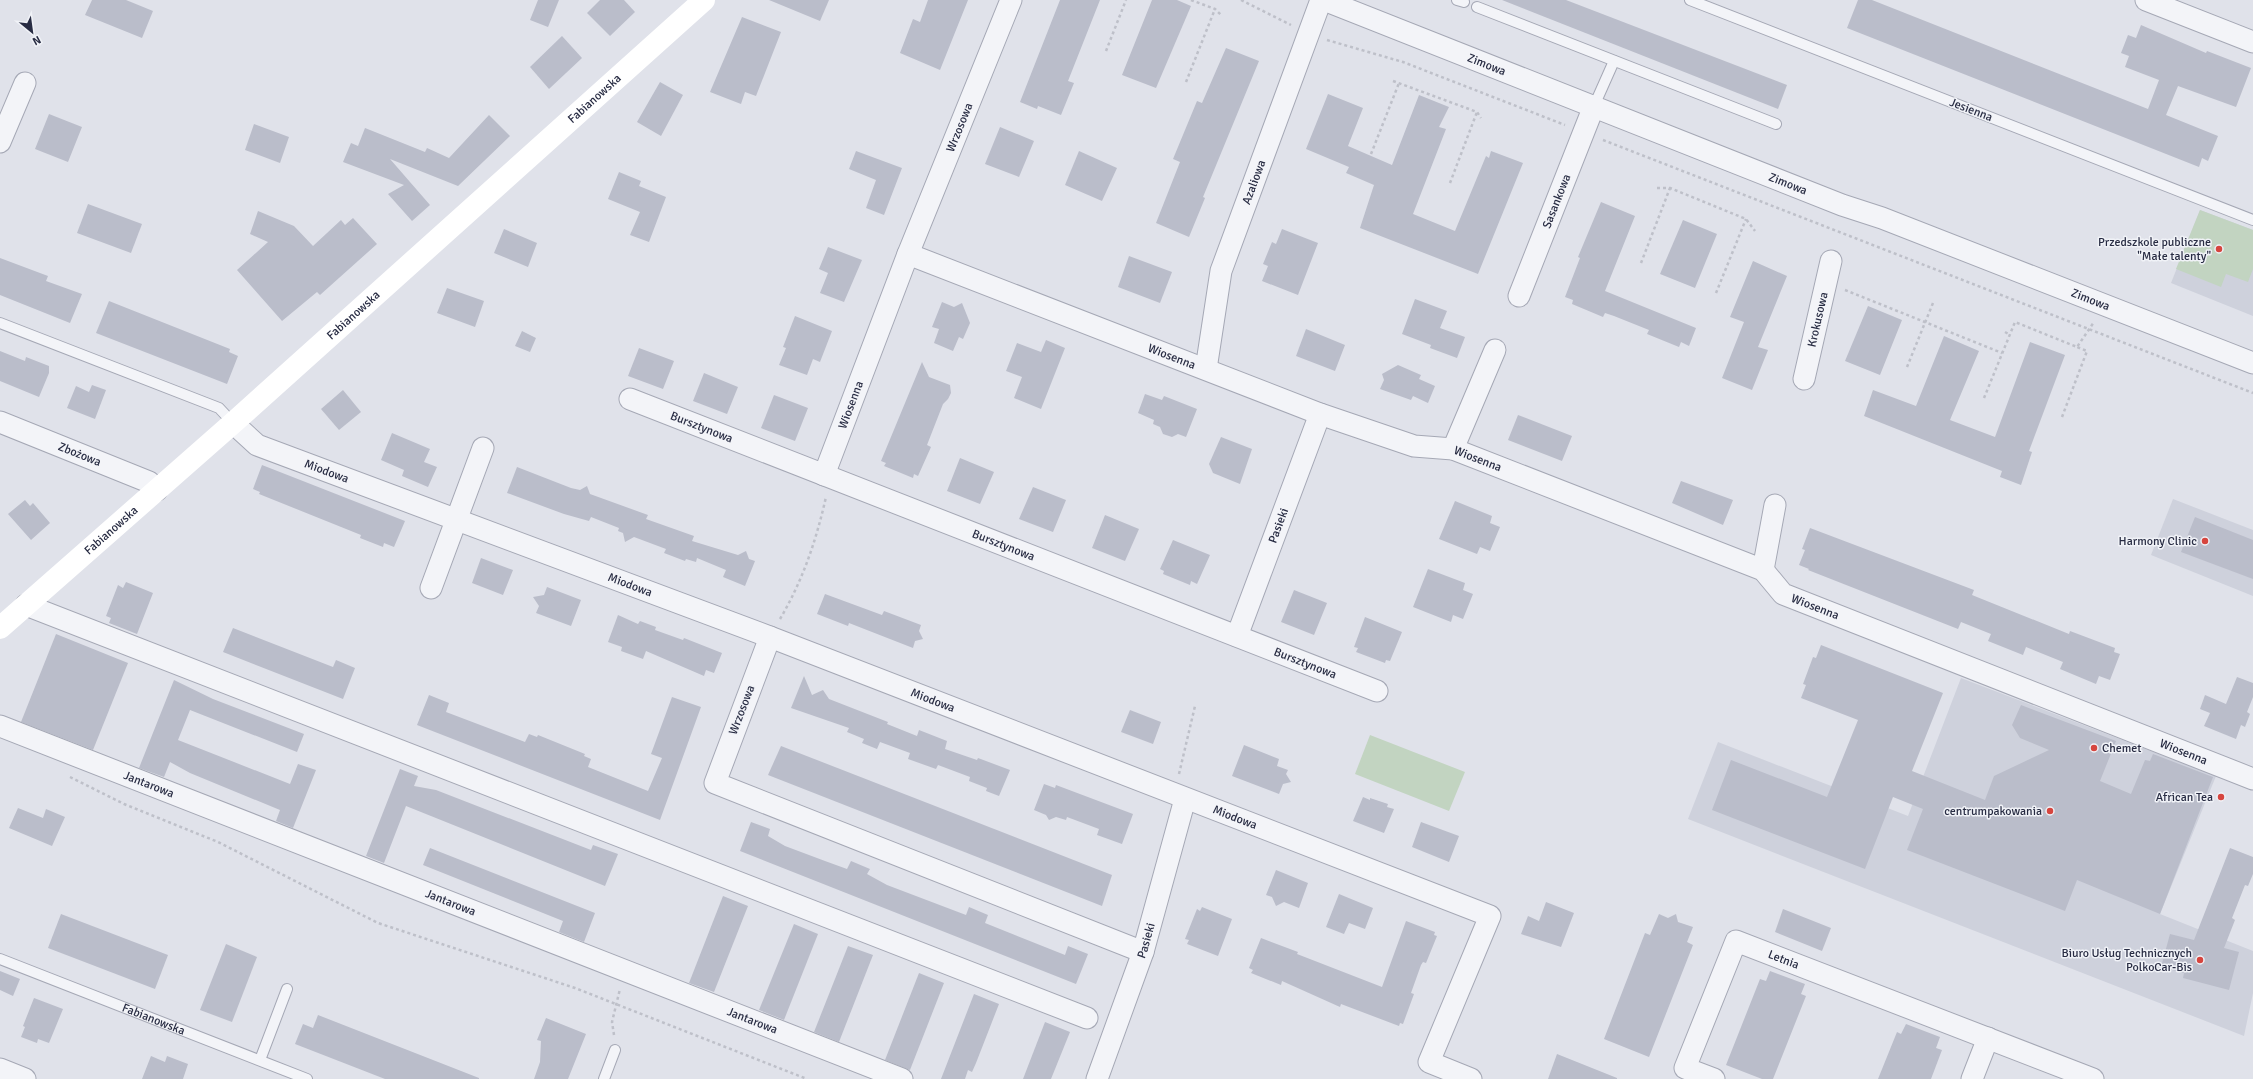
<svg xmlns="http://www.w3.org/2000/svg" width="2253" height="1079" font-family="Signika,sans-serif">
<rect width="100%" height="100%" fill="#e0e2ea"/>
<!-- built -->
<g fill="#ced1dc">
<path d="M2200,210L2253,230V316L2171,283Z"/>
<path d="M2173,499L2253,530V596L2151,555Z"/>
<path d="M1961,678L2216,776L2160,914L2253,951V993L2244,1036L1688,819L1718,742L1908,816Z"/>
</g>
<!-- green -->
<g fill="#c2d4c1">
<path d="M2200,210L2253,230V269L2248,282L2226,274L2221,287L2176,269Z"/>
<path d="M1370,735L1465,772L1449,811L1355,774Z"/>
</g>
<!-- building -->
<g fill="#babdca">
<path d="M92,0H126L153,11L142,38L85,15Z"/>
<path d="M538,0H559L548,27L530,20Z"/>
<path d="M600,0H624L635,12L610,36L587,13Z"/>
<path d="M769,0H829L820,21Z"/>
<path d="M928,0H968L940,70L900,53L913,19L920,22Z"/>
<path d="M1060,0H1100L1068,81L1074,83L1061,115L1038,106L1037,109L1020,102Z"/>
<path d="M1152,0H1177L1191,6L1156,88L1122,75Z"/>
<path d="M1502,0H1566L1787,85L1778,109Z"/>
<path d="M1858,0H1872L2148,109L2159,80L2125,67L2129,56L2121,53L2128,35L2136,38L2141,25L2206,53L2207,51L2251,68L2236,107L2178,86L2166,115L2218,136L2208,161L2202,158L2199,167L1847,28Z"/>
<path d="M742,17L781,32L756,96L745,92L741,104L710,92Z"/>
<path d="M562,36L582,58L549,89L530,67Z"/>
<path d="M1226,48L1259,61L1203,197L1205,198L1189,237L1156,223L1180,162L1173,159L1197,101L1202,103Z"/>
<path d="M660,82L683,95L661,136L637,122Z"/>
<path d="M1328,94L1363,108L1348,146L1392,165L1419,95L1449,107L1439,127L1446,129L1413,214L1455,231L1486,156L1489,158L1491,151L1523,163L1478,274L1360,228L1374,185L1346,173L1349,167L1306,149Z"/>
<path d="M49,114L82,127L68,162L35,149Z"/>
<path d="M489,115L510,136L458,186L390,159L430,205L412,221L388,194L404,185L343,162L351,143L358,146L365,128L425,152L427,148L449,158Z"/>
<path d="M254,124L289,137L280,163L245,150Z"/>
<path d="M1000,127L1034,141L1019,177L985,164Z"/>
<path d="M856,151L902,168L884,215L866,208L876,180L849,169Z"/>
<path d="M1079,151L1117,168L1102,201L1065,185Z"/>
<path d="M619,172L641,181L639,186L666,197L649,242L630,235L640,212L608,199Z"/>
<path d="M1601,202L1635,216L1605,291L1696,328L1689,346L1681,342L1679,347L1647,334L1649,330L1614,316L1605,313L1603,317L1572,304L1573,300L1565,297L1580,258L1578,257Z"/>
<path d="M88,204L142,224L131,253L77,233Z"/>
<path d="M258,211L294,226L313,246L341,220L345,225L353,218L377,244L320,295L317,292L282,321L237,270L268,242L250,234Z"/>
<path d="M1683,220L1717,234L1695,288L1660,274Z"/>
<path d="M504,229L537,243L528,267L494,253Z"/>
<path d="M1282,229L1318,243L1298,295L1262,281L1268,266L1263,264L1272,242L1276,244Z"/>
<path d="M828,247L862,260L844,302L820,293L828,273L819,269Z"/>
<path d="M1129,256L1172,272L1160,303L1118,287Z"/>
<path d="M0,258L48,276L46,281L82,294L70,323L0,295Z"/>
<path d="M1753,261L1787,276L1758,347L1768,350L1752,390L1722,378L1744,322L1730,317Z"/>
<path d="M447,288L484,301L475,327L437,313Z"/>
<path d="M1415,299L1447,311L1440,328L1465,337L1457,358L1430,348L1431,345L1402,334Z"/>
<path d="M109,301L230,349L229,352L238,356L227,384L96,333Z"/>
<path d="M942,302L954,307L962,303L970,323L963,339L959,337L953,351L934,343L939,329L932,327Z"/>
<path d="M1868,306L1902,320L1880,375L1845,361Z"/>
<path d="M795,316L832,331L820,362L813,359L807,375L779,365L786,348L783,347Z"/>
<path d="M1306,329L1345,345L1335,371L1296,356Z"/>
<path d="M522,331L536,338L530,352L515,346Z"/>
<path d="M1944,336L1979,351L1950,420L1995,437L2030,342L2065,355L2029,451L2032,452L2021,485L2000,477L2002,471L1864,416L1873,390L1916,406Z"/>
<path d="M1046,340L1065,348L1041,409L1014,398L1022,377L1006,371L1017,343L1041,352Z"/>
<path d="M639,348L674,361L663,389L628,376Z"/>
<path d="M0,351L25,361L26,357L49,366V373L39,397L0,381Z"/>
<path d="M922,362L929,377L950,385L951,393L948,399L943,404L927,445L931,447L918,476L914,474L913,478L884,466L886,463L881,461Z"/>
<path d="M1398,365L1421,375L1419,379L1435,386L1428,403L1413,396L1411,400L1380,389L1384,380L1382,374Z"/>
<path d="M704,373L738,387L727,414L693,401Z"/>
<path d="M92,385L106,390L95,419L67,408L76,386L89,392Z"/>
<path d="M343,390L361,412L339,430L321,409Z"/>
<path d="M1145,394L1162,400L1164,396L1197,409L1186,437L1178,434L1172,437L1163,434L1160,427L1153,424L1154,420L1138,413Z"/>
<path d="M774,395L808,408L795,441L761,428Z"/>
<path d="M1518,415L1572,436L1562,461L1508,440Z"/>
<path d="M392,433L430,449L424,462L437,467L428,487L402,476L404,470L381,460Z"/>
<path d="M1221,437L1252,449L1240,484L1213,473L1209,464Z"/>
<path d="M960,458L994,472L980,504L947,491Z"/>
<path d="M262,465L405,521L394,547L384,543L383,547L360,538L361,535L259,494L260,492L253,489Z"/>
<path d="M517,467L571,488L580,490L587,486L590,494L648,515L646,519L694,536L692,541L738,555L746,551L749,559L755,561L745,586L723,577L726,570L697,558L696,562L686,559L685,561L664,553L666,549L634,537L625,542L623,533L618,531L619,528L591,517L589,521L564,514L507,493Z"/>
<path d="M1681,481L1733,500L1723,525L1672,503Z"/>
<path d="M1033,487L1066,500L1053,532L1019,519Z"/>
<path d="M25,500L30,506L33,503L50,523L31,540L8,514Z"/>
<path d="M1455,501L1492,516L1490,523L1500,527L1490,551L1480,547L1477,554L1439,539Z"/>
<path d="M1105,515L1139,529L1125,561L1092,548Z"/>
<path d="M2195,517L2253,540V579L2181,552Z"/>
<path d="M1810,528L1974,590L1972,595L2069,634L2070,631L2115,648L2114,652L2120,654L2110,680L2099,676L2096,684L2060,669L2063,662L2026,647L2023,655L1988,641L1991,634L1961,622L1958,629L1808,570L1809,569L1799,565L1805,550L1802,549Z"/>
<path d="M1173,540L1210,555L1197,584L1191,581L1190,585L1163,574L1164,571L1160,569Z"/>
<path d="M481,558L513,570L503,595L472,583Z"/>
<path d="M1428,569L1465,583L1463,590L1473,594L1463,619L1453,615L1451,622L1413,607Z"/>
<path d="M126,582L153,593L137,634L109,623L111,618L106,616L118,585L123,588Z"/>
<path d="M547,587L581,600L571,626L536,613L539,606L533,597L544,595Z"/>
<path d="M1294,590L1327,603L1314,635L1281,622Z"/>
<path d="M825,594L882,615L884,611L921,625L919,631L923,639L915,641L913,648L849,623L848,626L817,614Z"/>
<path d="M618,615L638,624L640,621L656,627L655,630L683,640L684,638L722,653L714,673L706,670L704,676L646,651L643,659L621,651L622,647L608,642Z"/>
<path d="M1365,617L1402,632L1390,661L1386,660L1385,663L1356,652L1358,648L1354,647Z"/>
<path d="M233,628L333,667L336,660L355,668L343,699L223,652Z"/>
<path d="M56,634L128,663L93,750L21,722Z"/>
<path d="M1821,645L1943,693L1912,771L1985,800L1994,776L2049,750L2020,738L2012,725L2021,705L2116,741L2100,781L2131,794L2145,760L2150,761L2153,754L2213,777L2160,914L2077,880L2065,911L1907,850L1923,809L1893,797L1865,869L1712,810L1731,760L1827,797L1858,720L1801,698L1806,685L1803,684L1813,657L1816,658Z"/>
<path d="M804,676L812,695L823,690L829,699L888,722L887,724L917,736L919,730L947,741L945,749L977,760L978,758L1010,770L999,796L986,791L987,788L969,781L970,777L938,765L936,769L908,759L910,753L880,742L877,749L862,743L864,739L847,732L849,728L791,708Z"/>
<path d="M2237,677L2253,683V697L2247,712L2250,714L2245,727L2241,725L2236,739L2204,726L2210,713L2200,709L2205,695L2226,704Z"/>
<path d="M174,680L213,699L304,734L297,752L190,710L178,740L290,784L298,764L316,770L293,828L276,821L280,810L190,773L170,762L164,777L139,768Z"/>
<path d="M429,695L449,703L446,712L525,742L529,734L537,737L538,735L585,754L584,756L591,759L588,767L648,791L662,758L651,754L672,697L701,707L660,820L417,725Z"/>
<path d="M1130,710L1161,722L1153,744L1121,732Z"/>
<path d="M1244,745L1279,759L1277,766L1288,770L1286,774L1291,782L1283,784L1279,794L1232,776Z"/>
<path d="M781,746L1112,875L1102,906L768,775Z"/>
<path d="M400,769L418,776L414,786L436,790L591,850L593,845L618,854L605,886L406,806L384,863L366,856Z"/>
<path d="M1044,784L1055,788L1056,785L1133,814L1122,844L1097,835L1099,829L1067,817L1066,820L1056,817L1049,820L1046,815L1034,810Z"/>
<path d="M1363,797L1370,800V798L1388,804L1387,807L1394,809L1384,833L1353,821Z"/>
<path d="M18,808L43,818L46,809L65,817L52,846L9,828Z"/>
<path d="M751,822L770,829L768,836L785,846L825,861L847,869L851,861L870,869L867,874L887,885L966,915L969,907L988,915L985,923L1065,955L1068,946L1088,954L1076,984L740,851Z"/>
<path d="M1421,822L1459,836L1449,862L1412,847Z"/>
<path d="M430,848L595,913L584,942L559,932L563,921L423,865Z"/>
<path d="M2230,848L2253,857V874L2248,886L2245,885L2232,918L2235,920L2224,948L2239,952L2229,990L2183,978L2184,973L2161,967L2170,934L2194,940Z"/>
<path d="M1276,870L1308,883L1299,908L1284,902L1276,906L1272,897L1266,895Z"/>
<path d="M1339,894L1373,908L1365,929L1349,923L1344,934L1326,927Z"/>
<path d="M723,896L748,906L714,992L689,983Z"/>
<path d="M1546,902L1574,913L1561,947L1521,934L1528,916L1539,921Z"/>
<path d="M1202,907L1232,919L1218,956L1187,944L1189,940L1185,939L1197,909L1200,911Z"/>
<path d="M1783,909L1831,928L1822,951L1775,932Z"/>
<path d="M61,914L168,955L155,989L48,948Z"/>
<path d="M1659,914L1668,918L1676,914L1678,922L1693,927L1687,942L1693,945L1649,1057L1604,1039L1645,933L1650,935Z"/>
<path d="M1406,921L1435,932L1434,935L1437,936L1426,963L1423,962L1421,965L1411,993L1414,994L1403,1024L1400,1023L1399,1026L1341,1004L1340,1007L1282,981L1281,985L1251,973L1253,970L1249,968L1261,938L1298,952L1297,954L1382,987Z"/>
<path d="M794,924L818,934L784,1020L759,1010Z"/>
<path d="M226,944L257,957L232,1022L200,1010Z"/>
<path d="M848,946L873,955L839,1042L814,1032Z"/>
<path d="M0,971L20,979L13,996L0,990Z"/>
<path d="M1770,971L1805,984L1801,994L1806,996L1773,1079H1762L1726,1065L1760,979L1766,981Z"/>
<path d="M919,973L944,983L910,1070L885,1060Z"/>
<path d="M974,994L999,1004L976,1063L972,1072L968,1070L965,1079H941Z"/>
<path d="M34,998L63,1009L49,1043L38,1039L37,1043L21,1037L25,1027L23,1026Z"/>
<path d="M318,1015L479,1078V1079H385L295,1044L303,1024L313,1028Z"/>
<path d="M546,1018L586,1034L568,1079H534L540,1062L541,1041L537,1040Z"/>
<path d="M1045,1022L1070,1032L1051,1079H1023Z"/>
<path d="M1906,1024L1940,1037L1936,1048L1942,1050L1931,1079H1878L1897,1032L1901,1034Z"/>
<path d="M1557,1054L1617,1078V1079H1548Z"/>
<path d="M151,1056L165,1062L167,1056L188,1064L183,1079H142Z"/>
</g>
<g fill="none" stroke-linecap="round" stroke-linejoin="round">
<defs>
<g id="lane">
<path d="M1457,0L1464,2"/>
<path d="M1690,0L2253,220"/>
<path d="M1477,7L1776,124"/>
<path d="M1594,106L1614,61"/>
<path d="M0,323L219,408L233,423"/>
<path id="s1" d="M0,959L307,1079"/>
<path d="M260,1060L287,989"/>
<path d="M604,1079L615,1050"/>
</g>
<g id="street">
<path id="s2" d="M1324,0L1842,205L1882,218L2253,363"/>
<path d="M2146,0L2253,42"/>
<path d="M0,142L25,83"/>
<path id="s3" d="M908,254L1320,414L1414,446L1453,449L1763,570L1783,594L2253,779"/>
<path id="s4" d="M1519,296L1594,106"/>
<path id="s5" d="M1206,369L1221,271L1321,0"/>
<path id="s6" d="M1804,379L1831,261"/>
<path id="s7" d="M630,399L1377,691"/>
<path id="s8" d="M0,422L149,482L157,490"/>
<path id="s9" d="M233,423L257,445L770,637L1490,916L1429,1062L1471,1079"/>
<path d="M1453,449L1495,350"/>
<path id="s10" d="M824,475L908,254L1011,0"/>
<path d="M1763,570L1775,505"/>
<path d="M431,588L483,448"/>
<path d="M26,605L1087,1018"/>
<path id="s11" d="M1237,636L1320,414"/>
<path d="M770,637L715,783L1143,952"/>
<path id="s12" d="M0,726L902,1079"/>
<path d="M0,1069L25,1079"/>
<path id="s13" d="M1097,1079L1143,952L1185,799"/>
<path id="s14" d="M1714,1079L1685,1068L1736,941L2093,1079"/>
<path d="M1972,1079L1988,1038"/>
</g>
</defs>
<!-- lane casing -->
<use href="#lane" stroke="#a5a8b5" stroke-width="12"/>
<!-- street casing -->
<use href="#street" stroke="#a5a8b5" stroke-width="23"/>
<!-- path -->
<g stroke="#bec0c9" stroke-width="2.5" stroke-dasharray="3 3" stroke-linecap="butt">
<path d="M1191,0L1215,9L1221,15"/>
<path d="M1241,0L1291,25"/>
<path d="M1327,40L1403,62L1565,125"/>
<path d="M1106,51L1126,0"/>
<path d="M1393,81L1477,112L1481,118"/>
<path d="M1186,82L1215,9"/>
<path d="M1603,140L2253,393"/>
<path d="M1371,154L1399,83"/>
<path d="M1450,183L1477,112"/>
<path d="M1657,188H1670L1746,219L1755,231"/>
<path d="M1641,263L1670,188"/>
<path d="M1845,290L2002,353"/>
<path d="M1716,293L1746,219"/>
<path d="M2005,332L2010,335"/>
<path d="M1907,367L1933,303"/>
<path d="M1984,398L2015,322L2077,347L2094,322"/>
<path d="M2062,417L2087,351L2077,347"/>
<path d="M780,619C803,580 816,541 826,497"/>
<path d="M1179,774L1195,706"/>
<path d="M70,777L124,804L218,842L378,923L575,988L807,1079"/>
<path d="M614,1035L612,1022L620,989"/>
</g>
<!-- lane -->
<use href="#lane" stroke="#f3f4f8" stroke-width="10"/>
<!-- street -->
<use href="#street" stroke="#f3f4f8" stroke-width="21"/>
<!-- secondary -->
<path stroke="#fff" stroke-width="22" id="s15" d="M0,628L233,423L704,0"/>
</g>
<!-- markers -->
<g fill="#d6453e" stroke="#f0f2f7" stroke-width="1.5">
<circle cx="2219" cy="249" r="4"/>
<circle cx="2205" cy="541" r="4"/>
<circle cx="2094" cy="748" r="4"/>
<circle cx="2221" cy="797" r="4"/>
<circle cx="2050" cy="811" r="4"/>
<circle cx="2200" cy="960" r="4"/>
</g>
<g text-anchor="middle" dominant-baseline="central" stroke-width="3" stroke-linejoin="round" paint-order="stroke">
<!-- street labels -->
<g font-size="12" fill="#282c43" stroke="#f0f2f7">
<text stroke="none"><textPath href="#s2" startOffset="175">Zimowa</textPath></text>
<text stroke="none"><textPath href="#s15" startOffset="796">Fabianowska</textPath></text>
<text transform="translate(1971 110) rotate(21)">Jesienna</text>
<text stroke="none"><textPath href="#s10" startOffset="373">Wrzosowa</textPath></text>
<text stroke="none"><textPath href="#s5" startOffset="194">Azaliowa</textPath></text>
<text stroke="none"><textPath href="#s2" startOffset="499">Zimowa</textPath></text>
<text stroke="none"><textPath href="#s4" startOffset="102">Sasankowa</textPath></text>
<text stroke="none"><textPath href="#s2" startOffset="823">Zimowa</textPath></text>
<text stroke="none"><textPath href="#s15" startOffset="472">Fabianowska</textPath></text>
<text stroke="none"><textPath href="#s6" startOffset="61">Krokusowa</textPath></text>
<text stroke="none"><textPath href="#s3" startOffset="283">Wiosenna</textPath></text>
<text stroke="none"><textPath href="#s10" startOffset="75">Wiosenna</textPath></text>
<text stroke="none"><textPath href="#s7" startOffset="77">Bursztynowa</textPath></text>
<text stroke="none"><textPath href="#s8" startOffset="86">Zbożowa</textPath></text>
<text stroke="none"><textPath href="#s3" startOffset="607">Wiosenna</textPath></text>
<text stroke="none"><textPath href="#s9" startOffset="107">Miodowa</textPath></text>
<text stroke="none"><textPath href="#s11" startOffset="118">Pasieki</textPath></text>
<text stroke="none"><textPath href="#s15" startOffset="148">Fabianowska</textPath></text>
<text stroke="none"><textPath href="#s7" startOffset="401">Bursztynowa</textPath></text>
<text stroke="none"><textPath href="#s9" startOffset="431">Miodowa</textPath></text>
<text stroke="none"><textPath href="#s3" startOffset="979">Wiosenna</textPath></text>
<text stroke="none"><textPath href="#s7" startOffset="725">Bursztynowa</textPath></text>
<text stroke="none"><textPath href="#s9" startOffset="755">Miodowa</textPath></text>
<text transform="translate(742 710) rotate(-69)">Wrzosowa</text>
<text stroke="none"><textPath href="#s3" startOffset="1375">Wiosenna</textPath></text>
<text stroke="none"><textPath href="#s12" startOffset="160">Jantarowa</textPath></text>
<text stroke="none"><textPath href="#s9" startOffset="1079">Miodowa</textPath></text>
<text stroke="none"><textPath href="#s12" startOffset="484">Jantarowa</textPath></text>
<text stroke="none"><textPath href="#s13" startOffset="147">Pasieki</textPath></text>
<text stroke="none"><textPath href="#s14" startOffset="219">Letnia</textPath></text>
<text stroke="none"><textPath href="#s1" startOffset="165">Fabianowska</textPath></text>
<text stroke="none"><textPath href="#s12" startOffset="808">Jantarowa</textPath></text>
</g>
<!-- poi labels -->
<g font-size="12" fill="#282c43" stroke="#f0f2f7" text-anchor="end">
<text x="2211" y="242">Przedszkole publiczne<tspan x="2211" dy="14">"Małe talenty"</tspan></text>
<text x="2197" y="541">Harmony Clinic</text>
<text x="2102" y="748" text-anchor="start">Chemet</text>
<text x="2213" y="797">African Tea</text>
<text x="2042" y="811">centrumpakowania</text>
<text x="2192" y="953">Biuro Usług Technicznych<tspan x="2192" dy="14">PolkoCar-Bis</tspan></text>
</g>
</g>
<!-- north arrow -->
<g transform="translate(32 32) rotate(151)" stroke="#f0f2f7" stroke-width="3" paint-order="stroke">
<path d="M0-3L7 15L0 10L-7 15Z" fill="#282c43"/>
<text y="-6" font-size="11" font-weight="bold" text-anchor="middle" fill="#282c43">N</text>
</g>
</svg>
